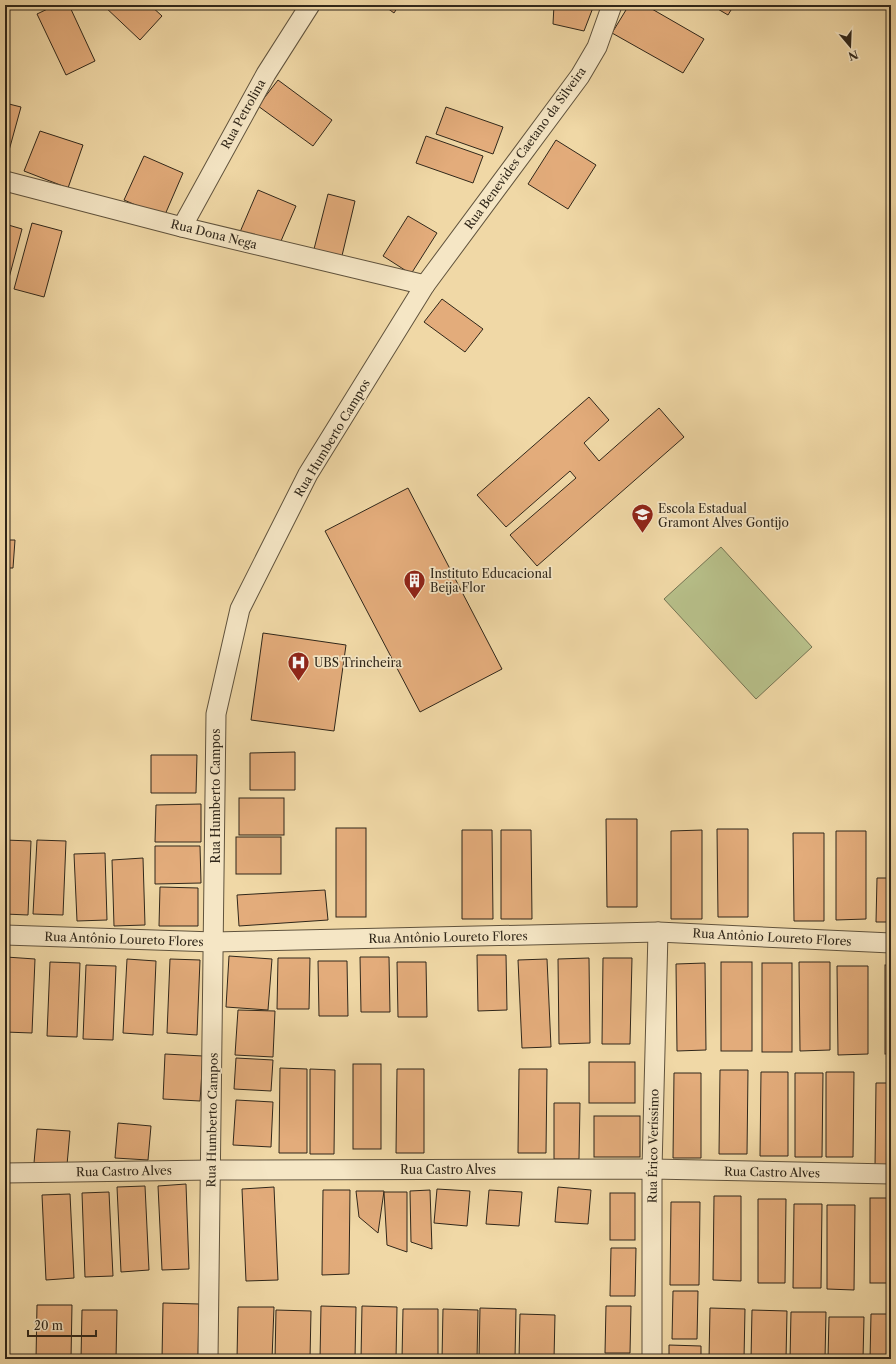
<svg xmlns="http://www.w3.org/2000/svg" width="896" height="1364" font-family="'Libre Caslon Text',serif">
<rect width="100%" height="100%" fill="#f0d8a6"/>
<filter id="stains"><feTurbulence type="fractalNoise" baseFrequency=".005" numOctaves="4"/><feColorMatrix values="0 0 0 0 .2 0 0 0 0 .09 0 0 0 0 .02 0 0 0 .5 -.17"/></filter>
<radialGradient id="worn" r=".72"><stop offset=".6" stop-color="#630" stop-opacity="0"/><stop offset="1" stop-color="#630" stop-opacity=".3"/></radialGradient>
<!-- green -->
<path fill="#b7bf89" stroke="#747352" d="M721,547L812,647L756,699L664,599Z"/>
<!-- building -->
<g fill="#e3ac7b" stroke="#30271a">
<path d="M56,5H69L95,61L66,75L37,14Z"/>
<path d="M103,5H150L162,16L140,40Z"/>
<path d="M383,5H399L394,13Z"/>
<path d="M554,5H594L584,31L553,24Z"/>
<path d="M629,5H645L704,39L683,73L612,33Z"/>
<path d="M711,5H734L728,15Z"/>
<path d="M278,80L332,120L313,146L258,106Z"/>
<path d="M5,103L21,107L5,165Z"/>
<path d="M446,107L503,127L493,154L436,134Z"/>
<path d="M40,131L83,145L68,188L24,171Z"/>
<path d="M426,136L483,156L473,183L416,163Z"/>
<path d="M556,140L596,165L568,209L528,184Z"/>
<path d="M144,156L183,173L164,217L124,200Z"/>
<path d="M258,190L296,206L278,248L240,232Z"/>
<path d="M328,194L355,201L341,260L313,253Z"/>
<path d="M408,216L437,233L411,274L383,256Z"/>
<path d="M32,223L62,231L44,297L14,289Z"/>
<path d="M5,224L22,229L5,293Z"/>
<path d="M442,299L483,329L465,352L424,322Z"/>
<path d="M589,397L609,420L584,443L599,461L659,408L684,437L537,566L510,535L576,478L570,471L506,527L477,495Z"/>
<path d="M408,488L502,669L420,712L325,531Z"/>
<path d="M5,540H15L13,568H5Z"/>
<path d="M263,633L346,645L334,731L251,720Z"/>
<path d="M295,752V790H250V753Z"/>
<path d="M151,755H197L196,793H151Z"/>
<rect x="239" y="798" width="45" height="37"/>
<path d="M201,804V842H155L156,805Z"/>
<path d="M606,819H637V907H607Z"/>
<rect x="336" y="828" width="30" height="89"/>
<path d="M717,829H748V917H718Z"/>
<path d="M462,830H492L493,919H462Z"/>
<path d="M501,830H531L532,919H501Z"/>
<path d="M702,830V919H671V831Z"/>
<path d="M836,831H866V919L836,920Z"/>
<path d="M793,833H824V921H794Z"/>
<rect x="236" y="837" width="45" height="37"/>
<path d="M5,840L31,841L28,915L5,914Z"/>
<path d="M37,840L66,841L63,915L33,914Z"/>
<path d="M155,846H200L201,883L155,884Z"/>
<path d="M105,853L107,920L77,921L74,854Z"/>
<path d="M143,858L145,925L114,926L112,860Z"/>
<path d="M877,878H891V922H876Z"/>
<path d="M160,887L198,888V926H159Z"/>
<path d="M325,890L328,920L239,926L237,895Z"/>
<path d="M477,955H506L507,1010L478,1011Z"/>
<path d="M229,956L272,959L268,1010L226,1007Z"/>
<path d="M6,957L35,959L32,1033L5,1032Z"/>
<path d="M360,957H389L390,1012H361Z"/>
<path d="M278,958H310L309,1009H277Z"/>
<path d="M589,958L590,1043L559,1044L558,959Z"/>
<path d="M603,958H632L630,1044H602Z"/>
<path d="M127,959L156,961L153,1035L123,1033Z"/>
<path d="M170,959L200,960L197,1035L167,1033Z"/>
<path d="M547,959L551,1047L522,1048L518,960Z"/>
<path d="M318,961H347L348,1016H319Z"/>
<path d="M50,962L80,963L77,1037L47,1036Z"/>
<path d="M397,962H426L427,1017H398Z"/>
<rect x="721" y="962" width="31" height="89"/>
<path d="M799,962H830V1050L800,1051Z"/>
<path d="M705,963L706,1050L677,1051L676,964Z"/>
<rect x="762" y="963" width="30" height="89"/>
<path d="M86,965L116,966L113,1040L83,1039Z"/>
<rect x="885" y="965" width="6" height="89"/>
<path d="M837,966H868V1054L838,1055Z"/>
<path d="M238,1010L275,1011L273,1057L235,1055Z"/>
<path d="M165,1054L203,1056L200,1101L163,1099Z"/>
<path d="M236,1058L273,1060L271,1091L234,1089Z"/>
<rect x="589" y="1062" width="46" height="41"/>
<rect x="353" y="1064" width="28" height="85"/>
<path d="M280,1068L307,1069V1153H279Z"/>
<path d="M310,1069L335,1070L334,1154H310Z"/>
<path d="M397,1069H424V1153H396Z"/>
<path d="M519,1069H547L546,1153H518Z"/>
<path d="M720,1070H748L747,1154H719Z"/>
<path d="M761,1072H788V1156H760Z"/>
<path d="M826,1072H854L853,1157H826Z"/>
<path d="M674,1073H701V1158H673Z"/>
<path d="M795,1073H823L822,1157H795Z"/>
<path d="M876,1083H891V1167H875Z"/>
<path d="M236,1100L273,1102L271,1147L233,1145Z"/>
<path d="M554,1103H580L579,1159H554Z"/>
<rect x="594" y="1116" width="46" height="41"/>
<path d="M118,1123L151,1126L148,1160L115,1158Z"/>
<path d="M37,1129L70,1131L67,1165L34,1163Z"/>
<path d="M186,1184L189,1269L162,1270L158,1186Z"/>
<path d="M145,1186L149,1270L121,1272L117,1187Z"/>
<path d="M274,1187L278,1280L246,1281L242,1189Z"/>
<path d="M558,1187L591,1190L588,1224L555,1222Z"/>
<path d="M437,1189L470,1191L467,1226L434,1223Z"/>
<path d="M323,1190H350L349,1274L322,1275Z"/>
<path d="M430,1190L432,1249L411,1242L410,1191Z"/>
<path d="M489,1190L522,1192L519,1226L486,1224Z"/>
<path d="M356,1191H384L378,1233L359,1217Z"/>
<path d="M109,1192L113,1276L85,1277L82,1193Z"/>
<path d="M384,1192H407V1252L387,1245Z"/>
<rect x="610" y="1193" width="25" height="47"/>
<path d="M70,1194L74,1278L46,1280L42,1195Z"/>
<path d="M714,1196H741V1281L713,1280Z"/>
<rect x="870" y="1198" width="21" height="85"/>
<path d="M758,1199H786L785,1283H758Z"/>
<path d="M671,1202H700L699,1285H670Z"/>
<path d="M794,1204H822L821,1288H793Z"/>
<path d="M827,1205H855L854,1290L827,1289Z"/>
<path d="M611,1248H636L635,1296H610Z"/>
<path d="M673,1291H698L697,1339H672Z"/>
<path d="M163,1303L199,1304L198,1359H162Z"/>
<path d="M37,1305H72L71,1359H36Z"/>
<path d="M321,1306L356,1307L355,1359H320Z"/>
<path d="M362,1306L397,1307L396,1359H361Z"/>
<path d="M606,1306H631L630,1353H605Z"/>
<path d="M238,1307H274L272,1359H237Z"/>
<path d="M480,1308L516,1309L515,1359H479Z"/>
<path d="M710,1308L745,1309L744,1359H709Z"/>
<path d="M403,1309H438V1359H402Z"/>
<path d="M443,1309L478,1310L477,1359H442Z"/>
<path d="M82,1310H117L116,1359H81Z"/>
<path d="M276,1310L311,1311L310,1359H275Z"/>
<path d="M752,1310L787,1311L786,1359H751Z"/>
<path d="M791,1312H826L825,1359H790Z"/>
<path d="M520,1314L555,1315L554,1359H519Z"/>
<path d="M871,1314H891V1359H870Z"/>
<path d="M829,1317H864L863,1359H828Z"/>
<path d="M669,1345L701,1346V1359H669Z"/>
</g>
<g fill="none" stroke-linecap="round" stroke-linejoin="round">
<defs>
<g id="minor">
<path d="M5,181L182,227L425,285"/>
<path d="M182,227L266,74L310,5"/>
<path d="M5,935L214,942L658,932L891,943"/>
<path d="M5,1173L211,1170L652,1169L891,1174"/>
<path d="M208,1359L216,714L240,609L308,474L425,285L580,76L597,47L612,5"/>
<path d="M652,1359V1169L658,932"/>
</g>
</defs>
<!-- minor casing -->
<use href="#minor" stroke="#60533d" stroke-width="21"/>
<!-- minor -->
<use href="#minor" stroke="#f5e6c5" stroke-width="19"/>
</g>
<!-- icons -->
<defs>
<symbol id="school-pin" viewBox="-11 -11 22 30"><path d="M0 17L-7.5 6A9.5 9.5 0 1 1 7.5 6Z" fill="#8f2418" stroke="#f5e6c5"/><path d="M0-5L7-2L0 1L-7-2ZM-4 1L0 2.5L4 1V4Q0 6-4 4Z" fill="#fff"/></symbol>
<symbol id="building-pin" viewBox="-11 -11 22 30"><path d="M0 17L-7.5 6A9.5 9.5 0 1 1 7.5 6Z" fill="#8f2418" stroke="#f5e6c5"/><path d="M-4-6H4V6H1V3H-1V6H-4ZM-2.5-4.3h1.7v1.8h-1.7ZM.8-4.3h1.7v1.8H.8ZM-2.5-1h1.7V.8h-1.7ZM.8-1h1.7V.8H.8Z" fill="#fff"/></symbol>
<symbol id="hospital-pin" viewBox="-11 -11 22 30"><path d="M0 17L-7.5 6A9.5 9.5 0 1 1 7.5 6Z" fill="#8f2418" stroke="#f5e6c5"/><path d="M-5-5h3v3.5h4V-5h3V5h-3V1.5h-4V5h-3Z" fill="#fff"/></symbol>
</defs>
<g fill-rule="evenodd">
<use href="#school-pin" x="630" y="502" width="25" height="34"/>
<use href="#building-pin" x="402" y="568" width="25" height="34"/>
<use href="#hospital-pin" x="286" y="650" width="25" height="34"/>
</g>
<g text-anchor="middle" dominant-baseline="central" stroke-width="3.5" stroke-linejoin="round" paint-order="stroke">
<!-- street labels -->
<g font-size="12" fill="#30271a" stroke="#f5e6c5">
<text transform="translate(243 114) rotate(-61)">Rua Petrolina</text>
<text transform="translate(525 148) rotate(-54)">Rua Benevides Caetano da Silveira</text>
<text transform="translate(214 234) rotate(14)">Rua Dona Nega</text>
<text transform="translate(332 438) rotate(-59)">Rua Humberto Campos</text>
<text transform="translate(215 796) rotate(-90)">Rua Humberto Campos</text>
<text transform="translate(448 937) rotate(-1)">Rua Antônio Loureto Flores</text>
<text transform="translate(772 937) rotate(3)">Rua Antônio Loureto Flores</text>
<text transform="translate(124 939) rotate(2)">Rua Antônio Loureto Flores</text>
<text transform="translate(212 1120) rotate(-89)">Rua Humberto Campos</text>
<text transform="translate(653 1146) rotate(-89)">Rua Érico Veríssimo</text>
<text x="448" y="1169">Rua Castro Alves</text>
<text transform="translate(124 1171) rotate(-1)">Rua Castro Alves</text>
<text transform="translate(772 1172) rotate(1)">Rua Castro Alves</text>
</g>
<!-- poi labels -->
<g font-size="12" fill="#30271a" stroke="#f5e6c5" text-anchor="start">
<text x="658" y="508">Escola Estadual<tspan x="658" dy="14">Gramont Alves Gontijo</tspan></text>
<text x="430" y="573">Instituto Educacional<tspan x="430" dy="14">Beija Flor</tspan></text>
<text x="314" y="662">UBS Trincheira</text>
</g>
</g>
<!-- margin -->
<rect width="896" height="1364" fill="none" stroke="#f0d8a6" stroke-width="20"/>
<rect x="6" y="6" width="884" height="1352" fill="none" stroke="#30271a" stroke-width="2"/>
<rect x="10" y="10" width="876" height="1344" fill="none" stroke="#30271a"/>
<!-- north arrow -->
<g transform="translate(850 46) rotate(161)" stroke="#f5e6c5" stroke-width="3" paint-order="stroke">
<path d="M0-3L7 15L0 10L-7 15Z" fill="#30271a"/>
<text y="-6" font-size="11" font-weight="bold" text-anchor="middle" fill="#30271a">N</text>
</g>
<!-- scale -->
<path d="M28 1330v6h68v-6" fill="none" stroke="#30271a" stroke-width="2"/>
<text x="34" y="1330" font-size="12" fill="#30271a" stroke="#f5e6c5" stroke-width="3" paint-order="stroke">20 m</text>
<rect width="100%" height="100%" filter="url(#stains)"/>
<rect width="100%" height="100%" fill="url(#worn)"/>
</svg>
